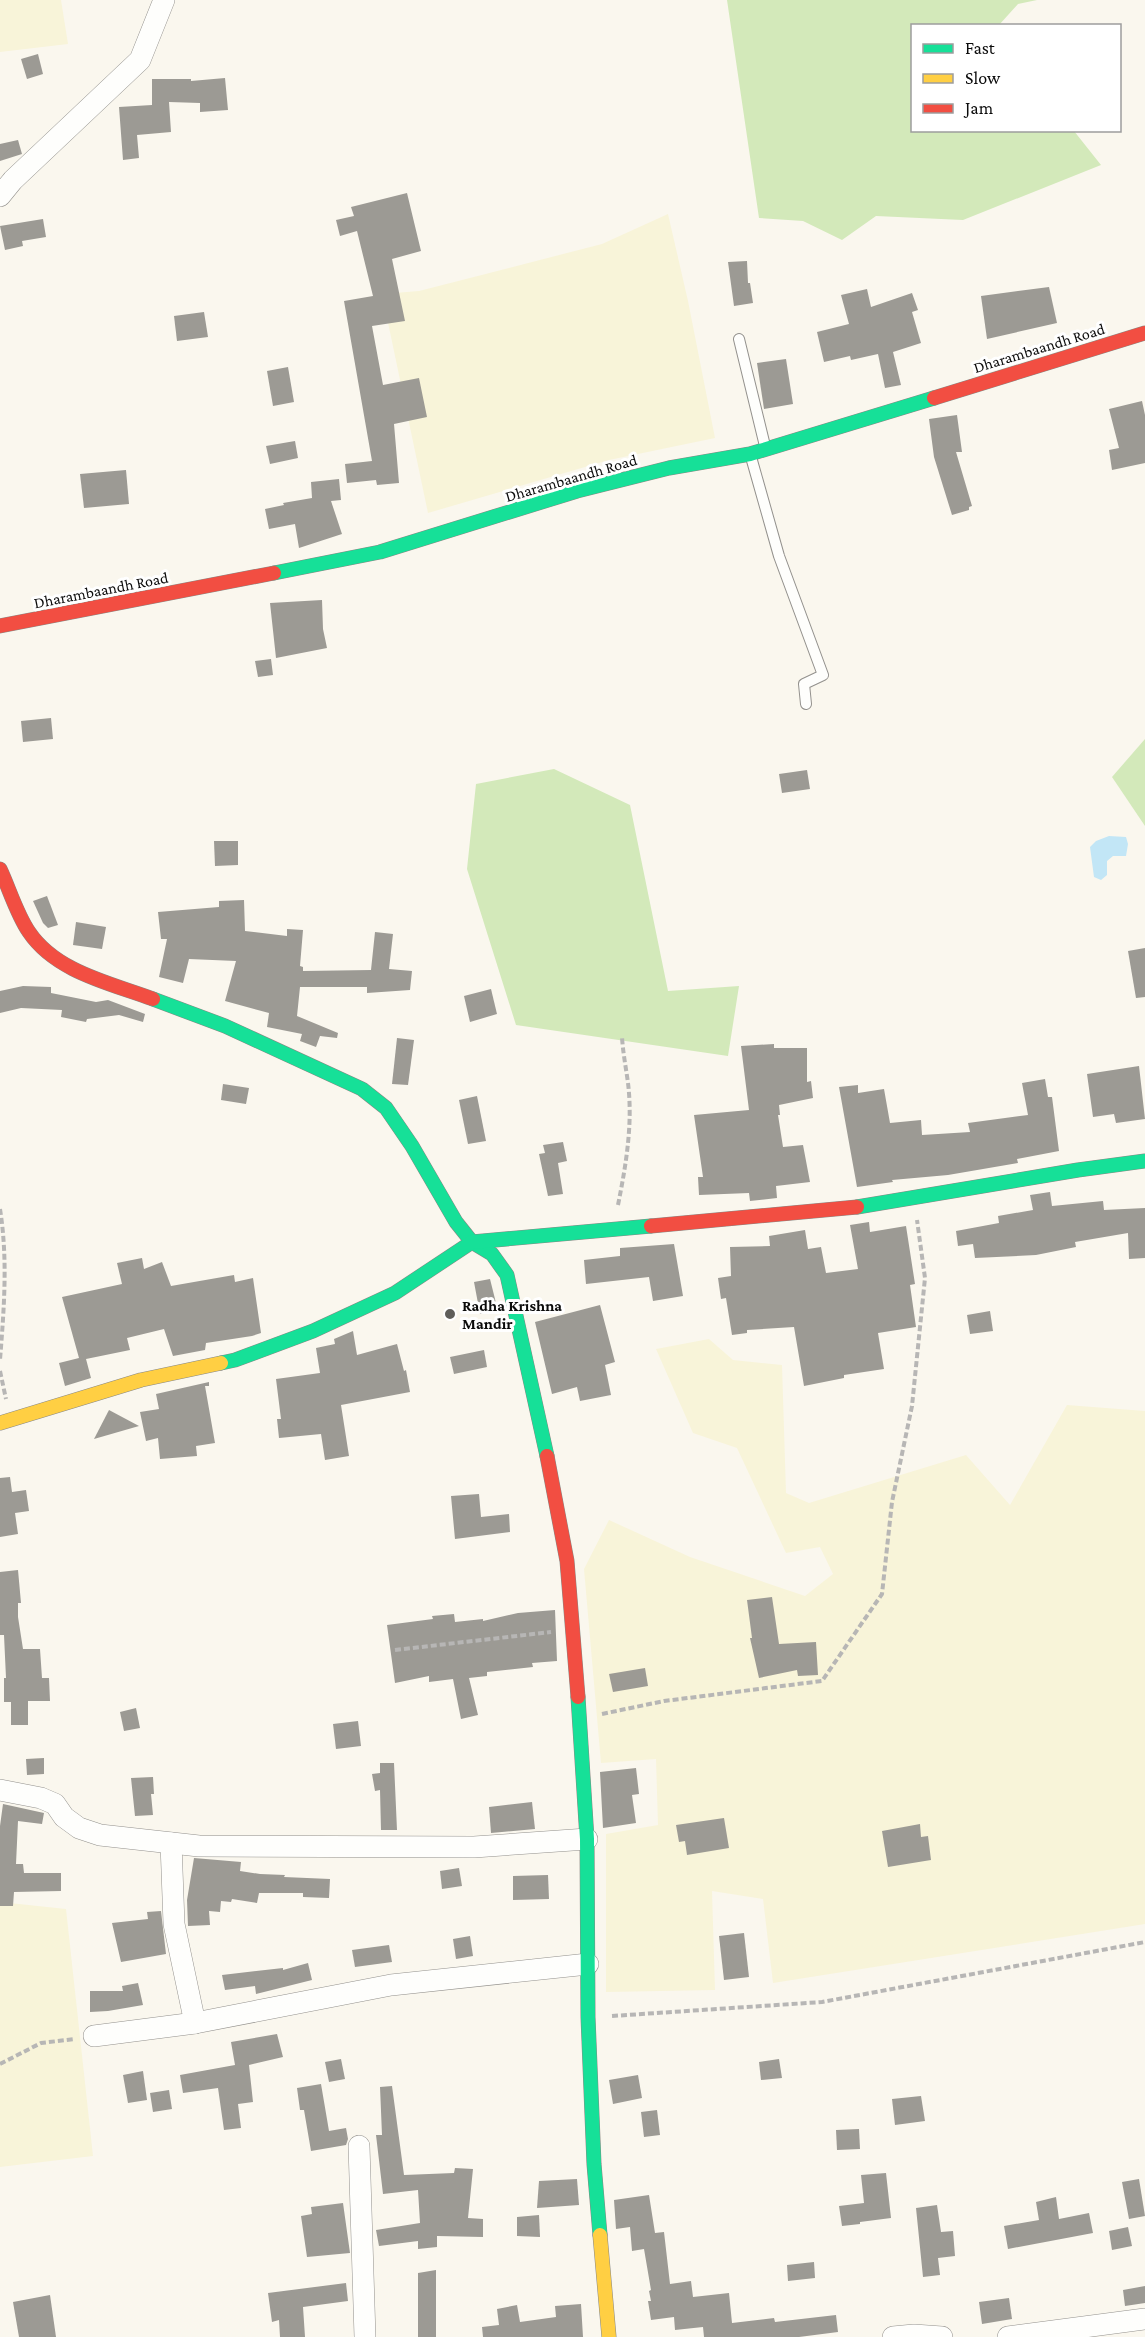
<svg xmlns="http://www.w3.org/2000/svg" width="1145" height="2337" font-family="'Crimson Pro',serif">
<rect width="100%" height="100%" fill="#faf7ee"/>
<!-- farmland -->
<g fill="#f8f4d9">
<path d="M0,0H61L68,44L0,52Z"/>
<path d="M668,214L688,301L715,438L609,460L428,513L382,294L419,291L602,244Z"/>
<path d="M709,1339L733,1360L782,1365L786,1493L809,1503L966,1455L1010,1505L1067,1405L1145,1411V1924L773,1983L763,1899L712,1891L715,1990L606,1992V1834L658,1825L656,1759L601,1763L584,1569L609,1520L690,1557L805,1596L833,1574L820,1547L786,1553L737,1448L693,1433L656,1349Z"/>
<path d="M0,1902L66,1909L93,2156L0,2167Z"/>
</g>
<!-- forest -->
<g fill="#d3e9ba">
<path d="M727,0H1037L1018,4L999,25L912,26V130L1074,131L1101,165L963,220L876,216L842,240L803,221L759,218Z"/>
<path d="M1145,739V826L1112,777Z"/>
<path d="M554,769L630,805L668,991L739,986L728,1056L516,1025L467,869L476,784Z"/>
</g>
<!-- water -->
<path fill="#c2e6f6" d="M1109,836L1126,837L1128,844L1126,856H1113L1107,861V875L1101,880L1094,877L1090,847L1096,841Z"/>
<!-- building -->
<g fill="#9c9a94">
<path d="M38,54L43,74L27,79L21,59Z"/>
<path d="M225,78L228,110L200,112V103L169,102L171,132L137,135L139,158L123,160L119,107L152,105V79H191V81Z"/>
<path d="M18,140L22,154L0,161V144Z"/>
<path d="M407,193L421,251L392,259L405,321L372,326L383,385L419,378L427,417L394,424L399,483L377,485L376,480L347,483L345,464L372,461L344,301L373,296L357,231L340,236L336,220L354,216L351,207Z"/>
<path d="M43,219L46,237L22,241L23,246L5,250L0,226Z"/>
<path d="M747,261L748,283H750L753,303L734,306L728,262Z"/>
<path d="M1049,287L1057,323L987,339L981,296Z"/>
<path d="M867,289L871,307L912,293L918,310L912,312L921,343L893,352L901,385L885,388L878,354L851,360L850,356L824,362L817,332L849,324L841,295Z"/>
<path d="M204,312L208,337L177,341L174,316Z"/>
<path d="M786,359L793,404L764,409L757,363Z"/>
<path d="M288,367L294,402L273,406L267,371Z"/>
<path d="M1142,401L1145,415V463L1112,470L1109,450L1119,448L1109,409Z"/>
<path d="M957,415L962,452H956L972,506L969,507V510L952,515L934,457L929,419Z"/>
<path d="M295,441L298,458L270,464L266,446Z"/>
<path d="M126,470L129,504L84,508L80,474Z"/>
<path d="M339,479L341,500L331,501L342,534L299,548L295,524L269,529L265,509L284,505L283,503L312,498L311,482Z"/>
<path d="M322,600L323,629L327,648L276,658L270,603Z"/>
<path d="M271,659L273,675L258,677L255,661Z"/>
<path d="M51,718L53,739L23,742L21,721Z"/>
<path d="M807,770L810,789L782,793L779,774Z"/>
<path d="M214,841H238V865L215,866Z"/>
<path d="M47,896L58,925L48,928L43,923L33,901Z"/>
<path d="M244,900L245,931L287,936V929L303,930L300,966L303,967V971L371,970L375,932L393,934L389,969L412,971L410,990L367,993V987H300L297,1016L338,1033L337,1038L320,1036L316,1047L300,1041L302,1034L267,1027L269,1013L225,1001L236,961L189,959L183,983L159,977L167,939H161L158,912L219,907V901Z"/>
<path d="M76,922L106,927L102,949L73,945Z"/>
<path d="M1145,948V997L1136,998L1128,951Z"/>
<path d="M23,986L51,987V993L96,1002L108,1000L145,1014L143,1022L119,1015L87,1019L86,1022L61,1017L62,1010L21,1008L0,1013V991Z"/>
<path d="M491,989L497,1014L470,1022L464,996Z"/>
<path d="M397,1038L414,1040L408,1085L392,1084Z"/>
<path d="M774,1044V1048H807V1082L811,1081L813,1098L779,1105L780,1115H778L783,1147L803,1145L810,1182L776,1186L777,1198L750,1201L749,1193L699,1195L698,1177H703L694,1115L749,1110L741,1046Z"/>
<path d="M1139,1066L1145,1119L1116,1123L1114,1114L1093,1117L1087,1074Z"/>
<path d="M1045,1079L1048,1097H1052L1059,1151L1017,1159L1018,1163L948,1175L892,1180L893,1182L857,1187L839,1087L858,1085V1093L884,1089L890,1123L921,1120L922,1135L970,1132L968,1123L1028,1115L1022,1083Z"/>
<path d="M223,1084L249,1088L246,1104L221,1100Z"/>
<path d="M477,1096L486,1141L468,1144L459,1100Z"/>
<path d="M563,1142L567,1161L558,1163L563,1194L548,1196L539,1154L545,1153L543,1145Z"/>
<path d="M1050,1192L1052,1206L1103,1201L1104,1210L1145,1208V1258L1129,1259L1128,1233L1075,1242L1076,1247L1036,1255L975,1258L973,1244L958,1246L956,1231L999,1223L998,1216L1033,1210L1030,1195Z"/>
<path d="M869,1222L870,1232L906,1226L915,1284L910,1285L916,1327L878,1333L884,1369L844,1375V1378L804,1386L794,1327L747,1330V1333L732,1335L726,1298L721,1299L718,1278L731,1276L730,1247L770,1246L769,1236L805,1230L808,1249L821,1247L826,1273L858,1269L850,1225Z"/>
<path d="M674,1244L683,1296L653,1301L649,1277L586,1284L584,1260L620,1256V1248Z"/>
<path d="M142,1258L144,1269L162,1262L171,1286L234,1275L235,1282L253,1278L261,1333L252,1336L206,1343L205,1350L173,1356L164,1329L127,1338L130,1350L86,1359L91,1378L65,1386L59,1363L79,1358L62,1297L122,1284L117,1263Z"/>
<path d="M490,1279L498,1311L480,1314L474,1282Z"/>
<path d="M600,1305L615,1362L605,1365L611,1395L580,1401L577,1387L552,1394L535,1322Z"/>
<path d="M990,1311L993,1331L970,1334L967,1315Z"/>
<path d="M353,1331L357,1355L397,1344L404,1371L406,1370L410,1392L341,1405L349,1456L325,1460L321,1434L279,1438L277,1419H281L276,1379L320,1373L316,1348L335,1344L334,1339Z"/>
<path d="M484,1350L487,1367L454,1374L450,1357Z"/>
<path d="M209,1382V1386H205L215,1443L196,1446L197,1456L160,1459L158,1438L146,1441L140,1412L159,1409L156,1394Z"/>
<path d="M109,1410L139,1426L94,1439Z"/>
<path d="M10,1477L12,1492L26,1490L29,1511L15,1513L18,1534L0,1537V1478Z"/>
<path d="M479,1494L481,1517L509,1514L510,1532L455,1539L451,1496Z"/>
<path d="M18,1570L21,1603H18V1617L23,1649H40L42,1678H49L50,1701H28V1725H11V1702H4V1678H6L4,1635H0V1572Z"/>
<path d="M772,1597L779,1644L816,1642L818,1675L798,1676L797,1670L759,1678L750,1638H752L747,1600Z"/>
<path d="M555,1610L557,1661L532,1663L533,1667L487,1672V1676L469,1678L478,1715L461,1719L453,1679L429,1682V1676L395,1683L387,1625L433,1619L432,1616L454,1614L455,1622L483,1619V1621L518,1613Z"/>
<path d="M645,1668L648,1686L613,1692L609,1674Z"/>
<path d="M136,1708L140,1728L124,1731L120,1712Z"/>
<path d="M358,1721L361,1746L336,1749L333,1724Z"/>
<path d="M44,1758V1774L27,1775L26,1759Z"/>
<path d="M380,1763H394L397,1830H381L380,1790L375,1791L372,1774L380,1773Z"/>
<path d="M636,1768L639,1794L632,1795L636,1823L603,1828L600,1772Z"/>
<path d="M153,1777L154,1794H151L153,1815L135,1816L131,1778Z"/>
<path d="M532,1802L535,1829L491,1833L489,1807Z"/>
<path d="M3,1804L44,1813L42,1824L18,1821L16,1864H23L24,1873H61V1891L14,1892L13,1906H0V1826Z"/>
<path d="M724,1818L729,1848L687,1855L685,1841L679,1842L676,1825Z"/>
<path d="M920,1824L921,1837L928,1836L931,1860L888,1867L882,1831Z"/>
<path d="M194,1858L241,1862L240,1871L260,1874L285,1875L284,1877L330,1879L329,1898L303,1897V1893H259L257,1903L232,1899L231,1902L221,1901L220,1912L209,1911L210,1925L188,1926L187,1900Z"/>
<path d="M459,1868L462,1886L442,1889L440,1871Z"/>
<path d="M548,1875L549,1899L513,1900V1876Z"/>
<path d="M161,1911L166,1954L121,1962L112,1923L148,1919L147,1912Z"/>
<path d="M744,1933L749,1977L724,1980L719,1936Z"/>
<path d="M470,1936L473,1956L456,1959L453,1939Z"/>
<path d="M389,1945L392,1962L355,1967L352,1950Z"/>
<path d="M308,1963L312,1980L256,1994L255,1986L225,1990L222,1975L283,1968V1970Z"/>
<path d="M138,1983L143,2005L108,2011L90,2012V1991H123L122,1986Z"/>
<path d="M277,2034L283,2057L249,2065L253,2102L238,2104L241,2128L224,2130L218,2088L183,2093L180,2075L235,2065L231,2042Z"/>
<path d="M341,2059L345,2079L329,2082L325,2062Z"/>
<path d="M779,2059L782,2078L761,2080L759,2062Z"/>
<path d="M143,2071L147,2100L128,2103L123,2075Z"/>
<path d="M638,2075L642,2098L613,2104L609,2080Z"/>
<path d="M321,2084L329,2131L346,2128L348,2139L346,2145L311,2151L304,2110H300L297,2088Z"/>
<path d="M392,2086L404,2175L454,2173L455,2168L473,2169L468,2218L483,2219V2237L437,2236V2247L418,2249V2241L379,2246L376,2230L420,2223L418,2190L383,2194L376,2135H382L380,2087Z"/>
<path d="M169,2090L172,2109L153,2112L150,2093Z"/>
<path d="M921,2096L925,2121L895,2125L892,2099Z"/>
<path d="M657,2110L660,2135L644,2137L641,2112Z"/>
<path d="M859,2129L860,2149L837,2150L836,2130Z"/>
<path d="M886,2173L891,2218L860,2222V2224L842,2226L839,2206L864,2203L861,2175Z"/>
<path d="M577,2179L579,2205L537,2208L539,2181Z"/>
<path d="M1139,2179L1145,2216L1129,2219L1122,2182Z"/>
<path d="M649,2195L655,2233L664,2232L670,2284L691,2281L693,2297L729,2293L732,2323L774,2318L775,2322L836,2315L838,2332L799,2337H704L703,2327L675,2330L674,2317L651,2320L648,2301H651L649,2291L651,2290L644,2249L632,2251L630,2227L616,2229L614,2200Z"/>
<path d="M1056,2197L1059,2219L1089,2213L1093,2233L1008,2249L1004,2226L1039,2220L1036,2202Z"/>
<path d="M343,2203L350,2253L307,2257L301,2216L312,2214L311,2207Z"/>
<path d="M937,2205L941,2232L953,2231L955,2256L938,2258L940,2275L923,2277L916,2208Z"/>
<path d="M539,2215L540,2237L517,2236V2217Z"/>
<path d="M1128,2227L1132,2246L1112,2250L1109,2231Z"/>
<path d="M814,2262L815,2278L788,2281L787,2265Z"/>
<path d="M436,2270V2337H418V2273Z"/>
<path d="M346,2283L348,2301L303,2307L305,2337H280L279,2320L272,2322L268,2293Z"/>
<path d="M1145,2286V2303L1125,2306L1123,2290Z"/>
<path d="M50,2295L56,2337H19L13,2302Z"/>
<path d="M1009,2298L1012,2319L982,2324L979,2302Z"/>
<path d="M581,2304L583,2337H483L482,2327L499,2325L497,2309L517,2305L520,2322L556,2317L555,2306Z"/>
</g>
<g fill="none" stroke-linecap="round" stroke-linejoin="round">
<defs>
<g id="lane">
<path d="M739,339L765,446"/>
<path d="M751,457L779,556L823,675L804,684L806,704"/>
</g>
<g id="street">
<path d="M0,196L13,180L140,60L164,0"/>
<path d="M0,1790L41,1798L55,1804L64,1817L79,1828L100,1835L199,1846L474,1847L587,1839"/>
<path d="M171,1843L174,1924L195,2023"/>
<path d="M94,2036L195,2023L391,1985L588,1964"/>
<path d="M359,2146L365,2337"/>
<path d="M893,2337L914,2335L942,2337"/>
<path d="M1008,2337L1145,2319"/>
</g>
<g id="fast">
<path d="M274,573L380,552L577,491L669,468L750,454L934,398"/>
<path d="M153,999L225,1026L362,1089L386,1108L412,1146L456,1222L472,1242L492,1254L507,1275L547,1456"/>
<path d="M857,1207L1078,1170L1145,1161"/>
<path d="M221,1363L235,1360L313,1331L395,1293L472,1242L651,1226"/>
<path d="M578,1697L587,1839L588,2017L594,2164L600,2235"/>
</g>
<g id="slow">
<path d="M0,1423L141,1380L221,1363"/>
<path d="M600,2235L609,2337"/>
</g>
<g id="jam">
<path d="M934,398L1145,333"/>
<path d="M0,626L274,573"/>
<path d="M0,869C9,888 17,915 29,932C56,972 110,983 153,999"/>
<path d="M651,1226L857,1207"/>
<path d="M547,1456L567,1561L578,1697"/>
</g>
</defs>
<!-- lane casing -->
<use href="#lane" stroke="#93918d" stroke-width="12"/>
<!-- street casing -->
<use href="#street" stroke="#93918d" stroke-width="22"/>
<!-- fast casing -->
<use href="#fast" stroke="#898884" stroke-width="15"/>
<!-- slow casing -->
<use href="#slow" stroke="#898884" stroke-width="15"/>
<!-- jam casing -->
<use href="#jam" stroke="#898884" stroke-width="15"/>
<!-- path -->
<g stroke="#b7b6b5" stroke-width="4" stroke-dasharray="6 3" stroke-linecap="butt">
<path d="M618,1205C626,1165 633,1124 628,1083C626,1068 623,1053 622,1037"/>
<path d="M0,1209C8,1259 4,1309 0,1360"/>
<path d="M0,1371L6,1399"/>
<path d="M395,1650L551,1632"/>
<path d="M602,1714L664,1701L822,1681L882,1594L892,1502L912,1406L925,1278L917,1220"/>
<path d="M612,2016L822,2002L1145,1942"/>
<path d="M0,2064L41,2043L75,2039"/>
</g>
<!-- lane -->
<use href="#lane" stroke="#fefefc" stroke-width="10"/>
<!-- street -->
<use href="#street" stroke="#fefefc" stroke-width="21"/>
<!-- fast -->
<use href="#fast" stroke="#16e098" stroke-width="14"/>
<!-- slow -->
<use href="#slow" stroke="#ffcf43" stroke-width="14"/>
<!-- jam -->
<use href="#jam" stroke="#f24e42" stroke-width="14"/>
</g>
<!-- markers -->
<circle fill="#5f5e5a" stroke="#fff" stroke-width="2" cx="450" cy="1314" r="6"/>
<g text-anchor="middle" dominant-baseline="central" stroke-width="6" stroke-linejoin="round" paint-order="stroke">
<!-- street labels -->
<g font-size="16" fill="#0b0b0b" stroke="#fff">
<text transform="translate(1039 348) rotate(-17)">Dharambaandh Road</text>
<text transform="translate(571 478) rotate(-16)">Dharambaandh Road</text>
<text transform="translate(101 590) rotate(-11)">Dharambaandh Road</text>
</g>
<!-- poi labels -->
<g font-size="16" font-weight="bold" fill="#0b0b0b" stroke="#fff" text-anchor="start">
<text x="462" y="1305">Radha Krishna<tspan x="462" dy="18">Mandir</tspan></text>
</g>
</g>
<!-- legend -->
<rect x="911" y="24" width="210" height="108" fill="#ffffff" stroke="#9d9d9d" stroke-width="1.5"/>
<rect x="923" y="44" width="30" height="9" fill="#16e098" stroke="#9d9d9d" stroke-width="1.5"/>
<text x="965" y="54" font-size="18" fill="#0b0b0b">Fast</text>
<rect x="923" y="74" width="30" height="9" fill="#ffcf43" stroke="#9d9d9d" stroke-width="1.5"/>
<text x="965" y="84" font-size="18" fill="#0b0b0b">Slow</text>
<rect x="923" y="104" width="30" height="9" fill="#f24e42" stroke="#9d9d9d" stroke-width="1.5"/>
<text x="965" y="114" font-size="18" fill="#0b0b0b">Jam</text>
</svg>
